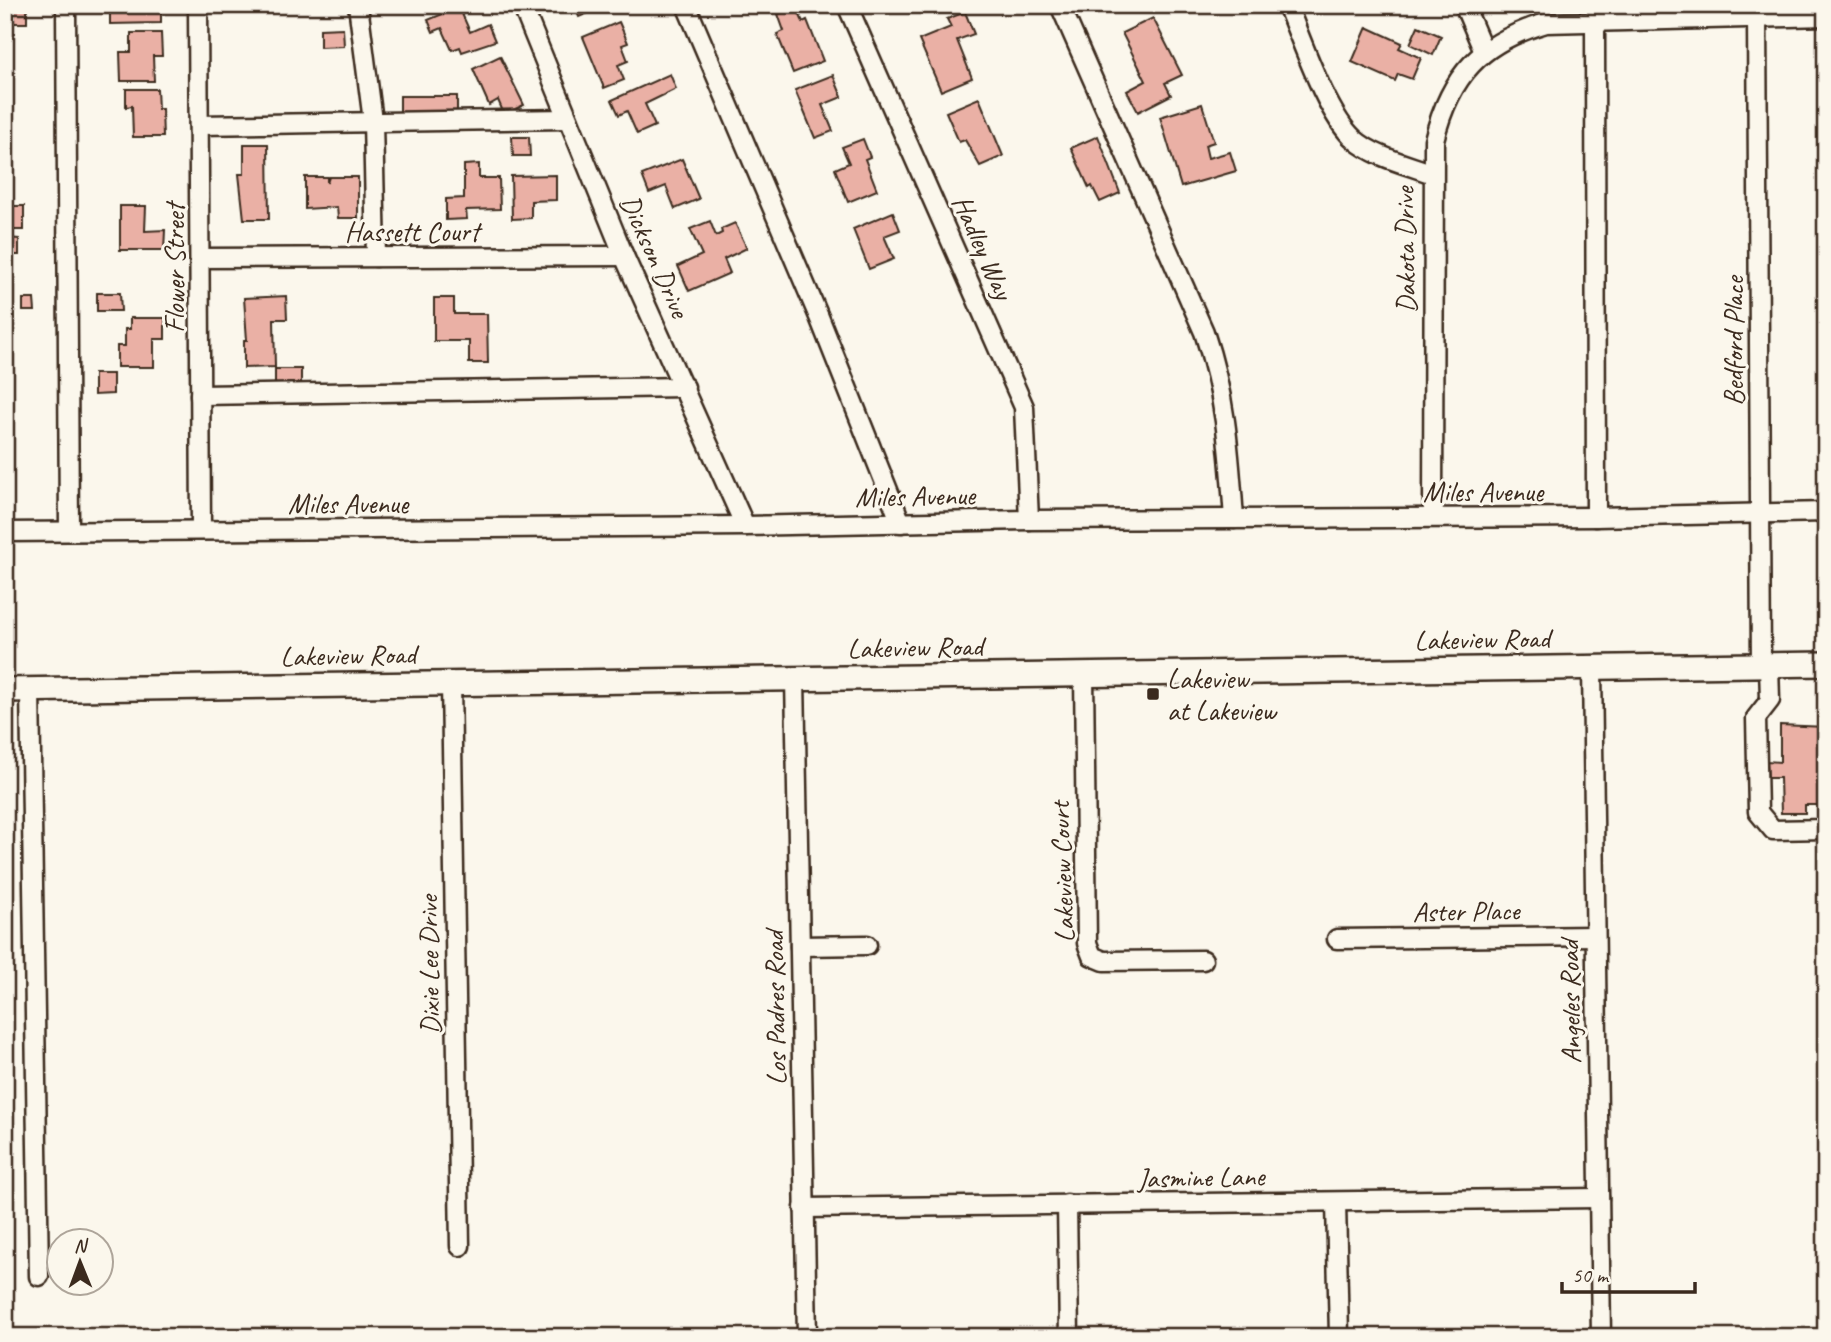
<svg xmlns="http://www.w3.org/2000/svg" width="1831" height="1342" font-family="Caveat,sans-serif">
<rect width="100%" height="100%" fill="#fbf7ec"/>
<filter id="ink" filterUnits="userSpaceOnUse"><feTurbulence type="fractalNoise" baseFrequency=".0143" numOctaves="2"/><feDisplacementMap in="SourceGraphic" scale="14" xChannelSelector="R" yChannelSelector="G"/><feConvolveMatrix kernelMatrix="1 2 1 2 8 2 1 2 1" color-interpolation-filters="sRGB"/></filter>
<g filter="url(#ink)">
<!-- building -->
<g fill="#eab0a5" stroke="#3b2a1e" stroke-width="2">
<rect x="5" y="5" width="22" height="18"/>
<path d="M110,5H161V23L110,24Z"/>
<path d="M574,5H597L598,9L579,17Z"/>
<path d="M907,5H931L910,13Z"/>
<path d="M459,7L470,32L488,24L495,41L462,52L460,47L452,50L442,28L433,32L428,20Z"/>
<path d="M796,7L803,22L807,20L823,61L793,73L777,34L784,31L778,14Z"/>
<path d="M965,12L974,34L957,40L972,78L941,91L919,40L951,27L947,19Z"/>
<path d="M1153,18L1182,75L1165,83L1171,95L1138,112L1127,91L1146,81L1122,33Z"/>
<path d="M619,22L628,43L622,45L628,61L618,65L624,80L604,88L583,37Z"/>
<path d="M1418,26L1441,36L1433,55L1410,44Z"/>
<path d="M1367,27L1402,43L1399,48L1421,58L1412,79L1398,74L1395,81L1352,62Z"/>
<path d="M343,28L344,46L320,47V29Z"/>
<path d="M131,33H161L162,56H153L154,81H121L120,52H131Z"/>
<path d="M500,56L524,105L504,114L498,100L489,105L473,69Z"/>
<path d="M670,74L676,89L645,104L655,126L637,134L627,111L619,115L612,100Z"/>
<path d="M833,75L842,97L822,105L833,131L815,138L795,90Z"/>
<path d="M126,89H157L158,109H162L163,137H133L132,106L126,107Z"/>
<rect x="400" y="96" width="57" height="19"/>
<path d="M979,98L1003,156L980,166L965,140L959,142L946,112Z"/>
<path d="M1202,104L1214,142L1205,145L1208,158L1230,152L1236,171L1181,187L1160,117Z"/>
<path d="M1098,136L1120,193L1100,202L1092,186L1089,188L1071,148Z"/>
<path d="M512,137H529L530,156H513Z"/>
<path d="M863,139L870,157L865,159L877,190L848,202L835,169L849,163L842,147Z"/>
<path d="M244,144H268L269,219H244L239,174H244Z"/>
<rect x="5" y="149" width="5" height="18"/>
<path d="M682,159L699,199L675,209L666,186L649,193L642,175Z"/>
<path d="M479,164V178H499L500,209L466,210L467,219L446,220V199L464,198V165Z"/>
<path d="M556,175V200L531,201V218L512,219L511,176Z"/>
<path d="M305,177H327V183L329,177H358V218H338L337,207L305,209Z"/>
<path d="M5,206H24V230H8L7,238L19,239V255H5Z"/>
<path d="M120,206H146L145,231L165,230L164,250H120Z"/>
<path d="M893,212L900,230L884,236L894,259L869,269L853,229Z"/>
<path d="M710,221L716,236L722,233L721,229L735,223L747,248L724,259L730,273L689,291L678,266L702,255L690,229Z"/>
<path d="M5,263H7L8,312H5Z"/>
<path d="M97,293H120L121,311H97Z"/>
<path d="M286,296L287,319H274L275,367L244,368V340H247L244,298Z"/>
<path d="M434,298H454V314H487L488,363H469V341H434Z"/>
<path d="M23,299H34L35,311H23Z"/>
<path d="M130,318H165V339H154V367H117V346H125V329H130Z"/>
<rect x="275" y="369" width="26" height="19"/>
<path d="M94,374H113V394L94,395Z"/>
<path d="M1780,725L1826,727V805H1805V813H1781L1780,778H1768L1767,761L1780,762Z"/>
</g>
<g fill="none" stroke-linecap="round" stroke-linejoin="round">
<defs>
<g id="minor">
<path d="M66,5L69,531"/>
<path d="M198,5L201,530"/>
<path d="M358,5L373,121L376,257"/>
<path d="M522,5L624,256L745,526"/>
<path d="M686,5L819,317L901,523"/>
<path d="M847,5L1024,407L1029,520"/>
<path d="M1060,5L1204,332C1226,398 1229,449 1234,519"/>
<path d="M1287,5C1302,41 1327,115 1354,139C1374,157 1409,165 1433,174"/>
<path d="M1464,5L1484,52"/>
<path d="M1757,17L1761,665"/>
<path d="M1595,23L1596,517"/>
<path d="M199,125L568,119"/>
<path d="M200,258L624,256"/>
<path d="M200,395L685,387"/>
<path d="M1433,517L1434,140C1450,75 1481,42 1546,23L1826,16"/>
<path d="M5,532L745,526L1029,520L1596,517L1826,512"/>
<path d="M1769,665L1770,700L1756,718L1758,812L1773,830L1826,829"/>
<path d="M1592,667L1601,1337"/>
<path d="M1084,674L1087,943L1092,956L1104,961L1203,960"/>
<path d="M795,678L807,1337"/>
<path d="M451,683L460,1246"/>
<path d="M30,689L39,1276"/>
<path d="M1337,939L1595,936"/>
<path d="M800,946L867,945"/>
<path d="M1336,1202L1339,1337"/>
<path d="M1067,1204L1069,1337"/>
<path d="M804,1208L1599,1198"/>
</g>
<path id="major" d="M5,690L1826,664"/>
</defs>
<!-- minor casing -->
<use href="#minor" stroke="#3b2a1e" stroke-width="23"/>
<!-- major casing -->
<use href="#major" stroke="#3b2a1e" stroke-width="28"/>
<!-- minor -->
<use href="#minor" stroke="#fbf7ec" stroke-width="18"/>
<!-- major -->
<use href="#major" stroke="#fbf7ec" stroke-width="23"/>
</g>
</g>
<!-- markers -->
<rect fill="#3b2a1e" stroke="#fbf7ec" stroke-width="2.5" x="1146" y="687" width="14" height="14" rx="3.5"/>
<g text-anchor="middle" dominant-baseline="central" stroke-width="6" stroke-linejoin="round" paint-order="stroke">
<!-- street labels -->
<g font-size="28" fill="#3b2a1e" stroke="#fbf7ec">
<text x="412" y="231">Hassett Court</text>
<text transform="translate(983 247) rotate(66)">Hadley Way</text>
<text transform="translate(1405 250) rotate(-91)">Dakota Drive</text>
<text transform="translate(655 256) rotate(66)">Dickson Drive</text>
<text transform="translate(174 268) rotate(-90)">Flower Street</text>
<text transform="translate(1733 341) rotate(-90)">Bedford Place</text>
<text x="1483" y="491">Miles Avenue</text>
<text transform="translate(915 496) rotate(-1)">Miles Avenue</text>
<text x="348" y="503">Miles Avenue</text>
<text transform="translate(1482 639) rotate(-1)">Lakeview Road</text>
<text transform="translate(915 647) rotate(-1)">Lakeview Road</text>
<text transform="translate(348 655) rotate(-1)">Lakeview Road</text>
<text transform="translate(1062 872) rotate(-92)">Lakeview Court</text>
<text transform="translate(1466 911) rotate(-1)">Aster Place</text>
<text transform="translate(429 965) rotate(-91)">Dixie Lee Drive</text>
<text transform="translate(1570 1002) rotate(-91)">Angeles Road</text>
<text transform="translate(775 1008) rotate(-91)">Los Padres Road</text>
<text transform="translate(1201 1177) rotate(-1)">Jasmine Lane</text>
</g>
<!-- poi labels -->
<g font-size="28" fill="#3b2a1e" stroke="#fbf7ec" text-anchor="start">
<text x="1167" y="678">Lakeview<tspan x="1167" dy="32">at Lakeview</tspan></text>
</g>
</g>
<!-- margin -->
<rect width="1831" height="1342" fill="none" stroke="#fbf7ec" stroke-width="28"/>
<rect x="14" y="14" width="1803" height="1314" fill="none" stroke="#3b2a1e" stroke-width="2.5" filter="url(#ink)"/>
<!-- north arrow -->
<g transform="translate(80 1262) rotate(359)"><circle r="33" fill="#fbf7ec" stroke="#aea59a" stroke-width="2"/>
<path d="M0-5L12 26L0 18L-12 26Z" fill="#3b2a1e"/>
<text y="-10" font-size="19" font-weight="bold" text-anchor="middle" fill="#3b2a1e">N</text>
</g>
<!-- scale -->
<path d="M1562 1282v10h133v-10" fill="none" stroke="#3b2a1e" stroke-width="3.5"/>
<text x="1572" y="1282" font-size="21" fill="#3b2a1e" stroke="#fbf7ec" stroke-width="5" paint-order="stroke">50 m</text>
</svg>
